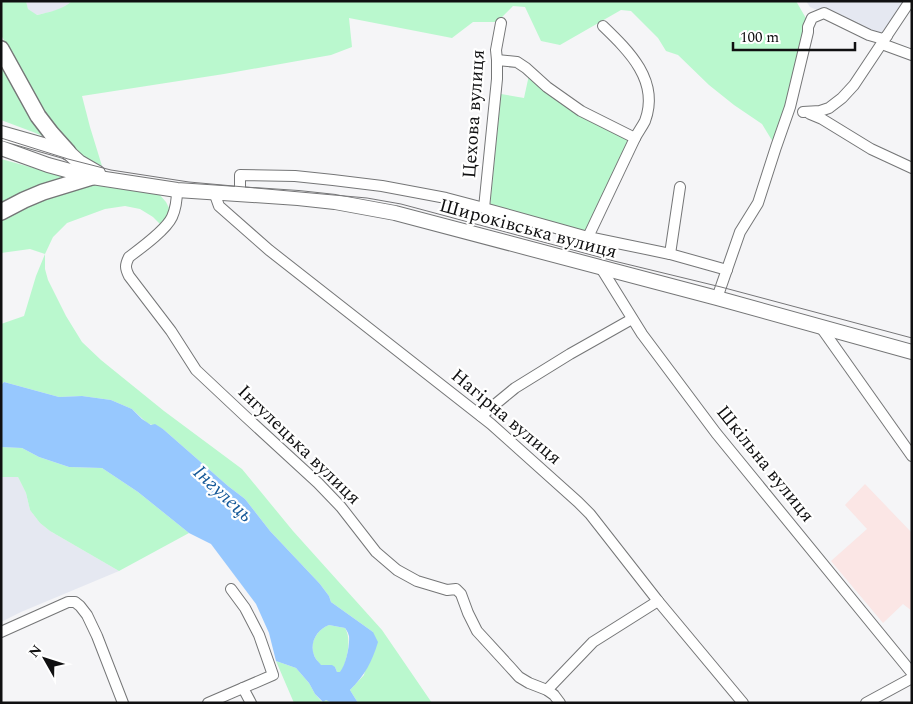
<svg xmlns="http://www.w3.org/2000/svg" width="913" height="704" font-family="Spectral,serif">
<rect width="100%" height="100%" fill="#f5f5f7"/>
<!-- built -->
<g fill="#e5e8f1">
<path d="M26,1H72L68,4L56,11L36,15L28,9Z"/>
<path d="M806,1H910L883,39L810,7Z"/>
<path d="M1,477H18L26,493L30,510L40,523L50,531L119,571L21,612L1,622Z"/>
</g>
<!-- education -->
<path fill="#fbe6e5" d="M865,484L912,533V611L903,604L883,623L831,561L867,529L845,505Z"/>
<!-- green -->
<g fill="#baf8ce">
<path d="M1,1H26L28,9L37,15C49,12 62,10 72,1H796L807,20L776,147L762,124L734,105L709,85L678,55L666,51L658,38L631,11L621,10L560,45L541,41L525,7L513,6L497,22H473L452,38L349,18L352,47L331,55L224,74L82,96L90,127L102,166L82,156L59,133L43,108L1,35Z"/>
<path d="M1,55L52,140L33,132L1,120Z"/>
<path d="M529,75L631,140L587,234L490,206L501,94L524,98Z"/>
<path d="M1,159L74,179L1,208Z"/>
<path d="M90,184L159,194L166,202L170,210L167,218L161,225L153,217L140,209L125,206L105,209L67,223L53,237L45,254V269L48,280L66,316L82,342L101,360L164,411L242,469L293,531L382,630L432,703H358L350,690L364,675L373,632L331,602L329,596L320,584L270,531L245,499L228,486L163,429L147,423L132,409L111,400L82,396L59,397L4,382L1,385V324L24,316L36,276L45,254L30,249L1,253V216L24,204Z"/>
<path d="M1,447L22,448L39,457L69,467L102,468L138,492L189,533L119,571L50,531L40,523L30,510L26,493L18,477H1Z"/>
<path d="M329,625L345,628C352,639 347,662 341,672H337L335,667L321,666C319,662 315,659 314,655C309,642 318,629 329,625Z"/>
<path d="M276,661L296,668L309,683L315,694L322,702L326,700L332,703H294Z"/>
</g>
<!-- water -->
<path fill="#97c8fe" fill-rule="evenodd" d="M4,382L59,397L82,396L111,400L132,409L142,419L151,425L155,424L163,429L228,486L245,499L270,531L320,584L329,596L331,602L373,632L378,642C372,662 365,675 350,690L358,703H332L326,700L323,702L315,694L309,683L296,668L276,661L269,633L256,604L211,544L189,533L138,492L102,468L69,467L39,457L22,448L1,447V385ZM329,625L345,628C347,631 348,632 349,636C350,645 346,665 340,672H337L335,667L332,665H321C319,662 315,659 314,655C309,642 318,629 329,625Z"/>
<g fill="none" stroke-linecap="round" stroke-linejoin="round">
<defs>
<g id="street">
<path d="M603,26C629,51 660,81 645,121C642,127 638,132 635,138"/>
<path d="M882,44L912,55"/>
<path d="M497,60L517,62L526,68L547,87L581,111L635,138L588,237"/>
<path d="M803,112L820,111L829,108L842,98L854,85L910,1"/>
<path d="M810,114L822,119L871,149L912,168"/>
<path d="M177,190C177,200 176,208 172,217C166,230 141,248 129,257C125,265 125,268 129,276L171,331L196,370L245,416L318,483L341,507L376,552L397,570L417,581L447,590L456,589L461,594L468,613L477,631L510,667L519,677L529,683L547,690L554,695L560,703"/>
<path d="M214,192L219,206L269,250L491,424L578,502L590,514L658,601L743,703"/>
<path d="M240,194V175L295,176L333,180L382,186L446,198L484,208L588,237L670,254L727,270"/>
<path d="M484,208L497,79V60L496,50L501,23"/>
<path d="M670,254L680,187"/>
<path d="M601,268L642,334L716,433L912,673"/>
<path d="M717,298L740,232L758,203L776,147L790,107L808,32V27L812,18L824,13L869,35L883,39L887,36"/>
<path d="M820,326L912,456"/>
<path d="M481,416L515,388L570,354L632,319"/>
<path d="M1,632L68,602H75L80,606L87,615L97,636L123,703"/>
<path d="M243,688L251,703"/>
<path d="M547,690L593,642L658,601"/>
<path d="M208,703L273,675L259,635L245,608L231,589"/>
<path d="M866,703L912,678"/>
</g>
<g id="secondary">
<path d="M1,133L68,152L79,162L98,173"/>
<path d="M1,148L48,165L92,177L177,190L298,198L335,202L395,213L717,298L912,352"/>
</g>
<g id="primary">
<path d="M1,49L38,116L51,133L68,152"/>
<path d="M1,212L24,200L43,192L92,177"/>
</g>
</defs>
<!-- street casing -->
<use href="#street" stroke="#757677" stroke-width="12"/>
<!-- secondary casing -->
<use href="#secondary" stroke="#757677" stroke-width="16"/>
<!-- primary casing -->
<use href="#primary" stroke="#757677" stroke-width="18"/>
<!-- street -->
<use href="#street" stroke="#fff" stroke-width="10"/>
<!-- secondary -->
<use href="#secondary" stroke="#fff" stroke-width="14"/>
<!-- primary -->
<use href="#primary" stroke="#fff" stroke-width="15"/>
<!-- tram -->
<path stroke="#767678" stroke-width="1" d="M1,138L68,159L111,170L189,182L367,198L401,204L614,261L721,287L912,338"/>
</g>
<g text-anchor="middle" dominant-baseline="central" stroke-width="4.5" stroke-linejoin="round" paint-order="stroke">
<!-- street labels -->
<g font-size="19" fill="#101011" stroke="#fff">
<text transform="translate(474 114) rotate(-86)">Цехова вулиця</text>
<text transform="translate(528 229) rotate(15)">Широківська вулиця</text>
<text transform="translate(506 417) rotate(40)">Нагірна вулиця</text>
<text transform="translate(299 445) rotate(44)">Інгулецька вулиця</text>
<text transform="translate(765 464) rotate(51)">Шкільна вулиця</text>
</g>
<!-- water labels -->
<g font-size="20" font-style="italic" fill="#165999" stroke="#fff">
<text transform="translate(223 494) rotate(43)">Інгулець</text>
</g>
</g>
<!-- border -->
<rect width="913" height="704" fill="none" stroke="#101011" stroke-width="5"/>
<!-- north arrow -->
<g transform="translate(45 659) rotate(309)" stroke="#ffffff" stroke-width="4" paint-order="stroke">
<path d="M0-4L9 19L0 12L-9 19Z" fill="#101011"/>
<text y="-8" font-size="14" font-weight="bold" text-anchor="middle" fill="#101011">N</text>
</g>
<!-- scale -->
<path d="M733 42v8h122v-8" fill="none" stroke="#101011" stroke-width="2.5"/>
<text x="740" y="42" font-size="15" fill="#101011" stroke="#ffffff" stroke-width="4" paint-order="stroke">100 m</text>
</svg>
